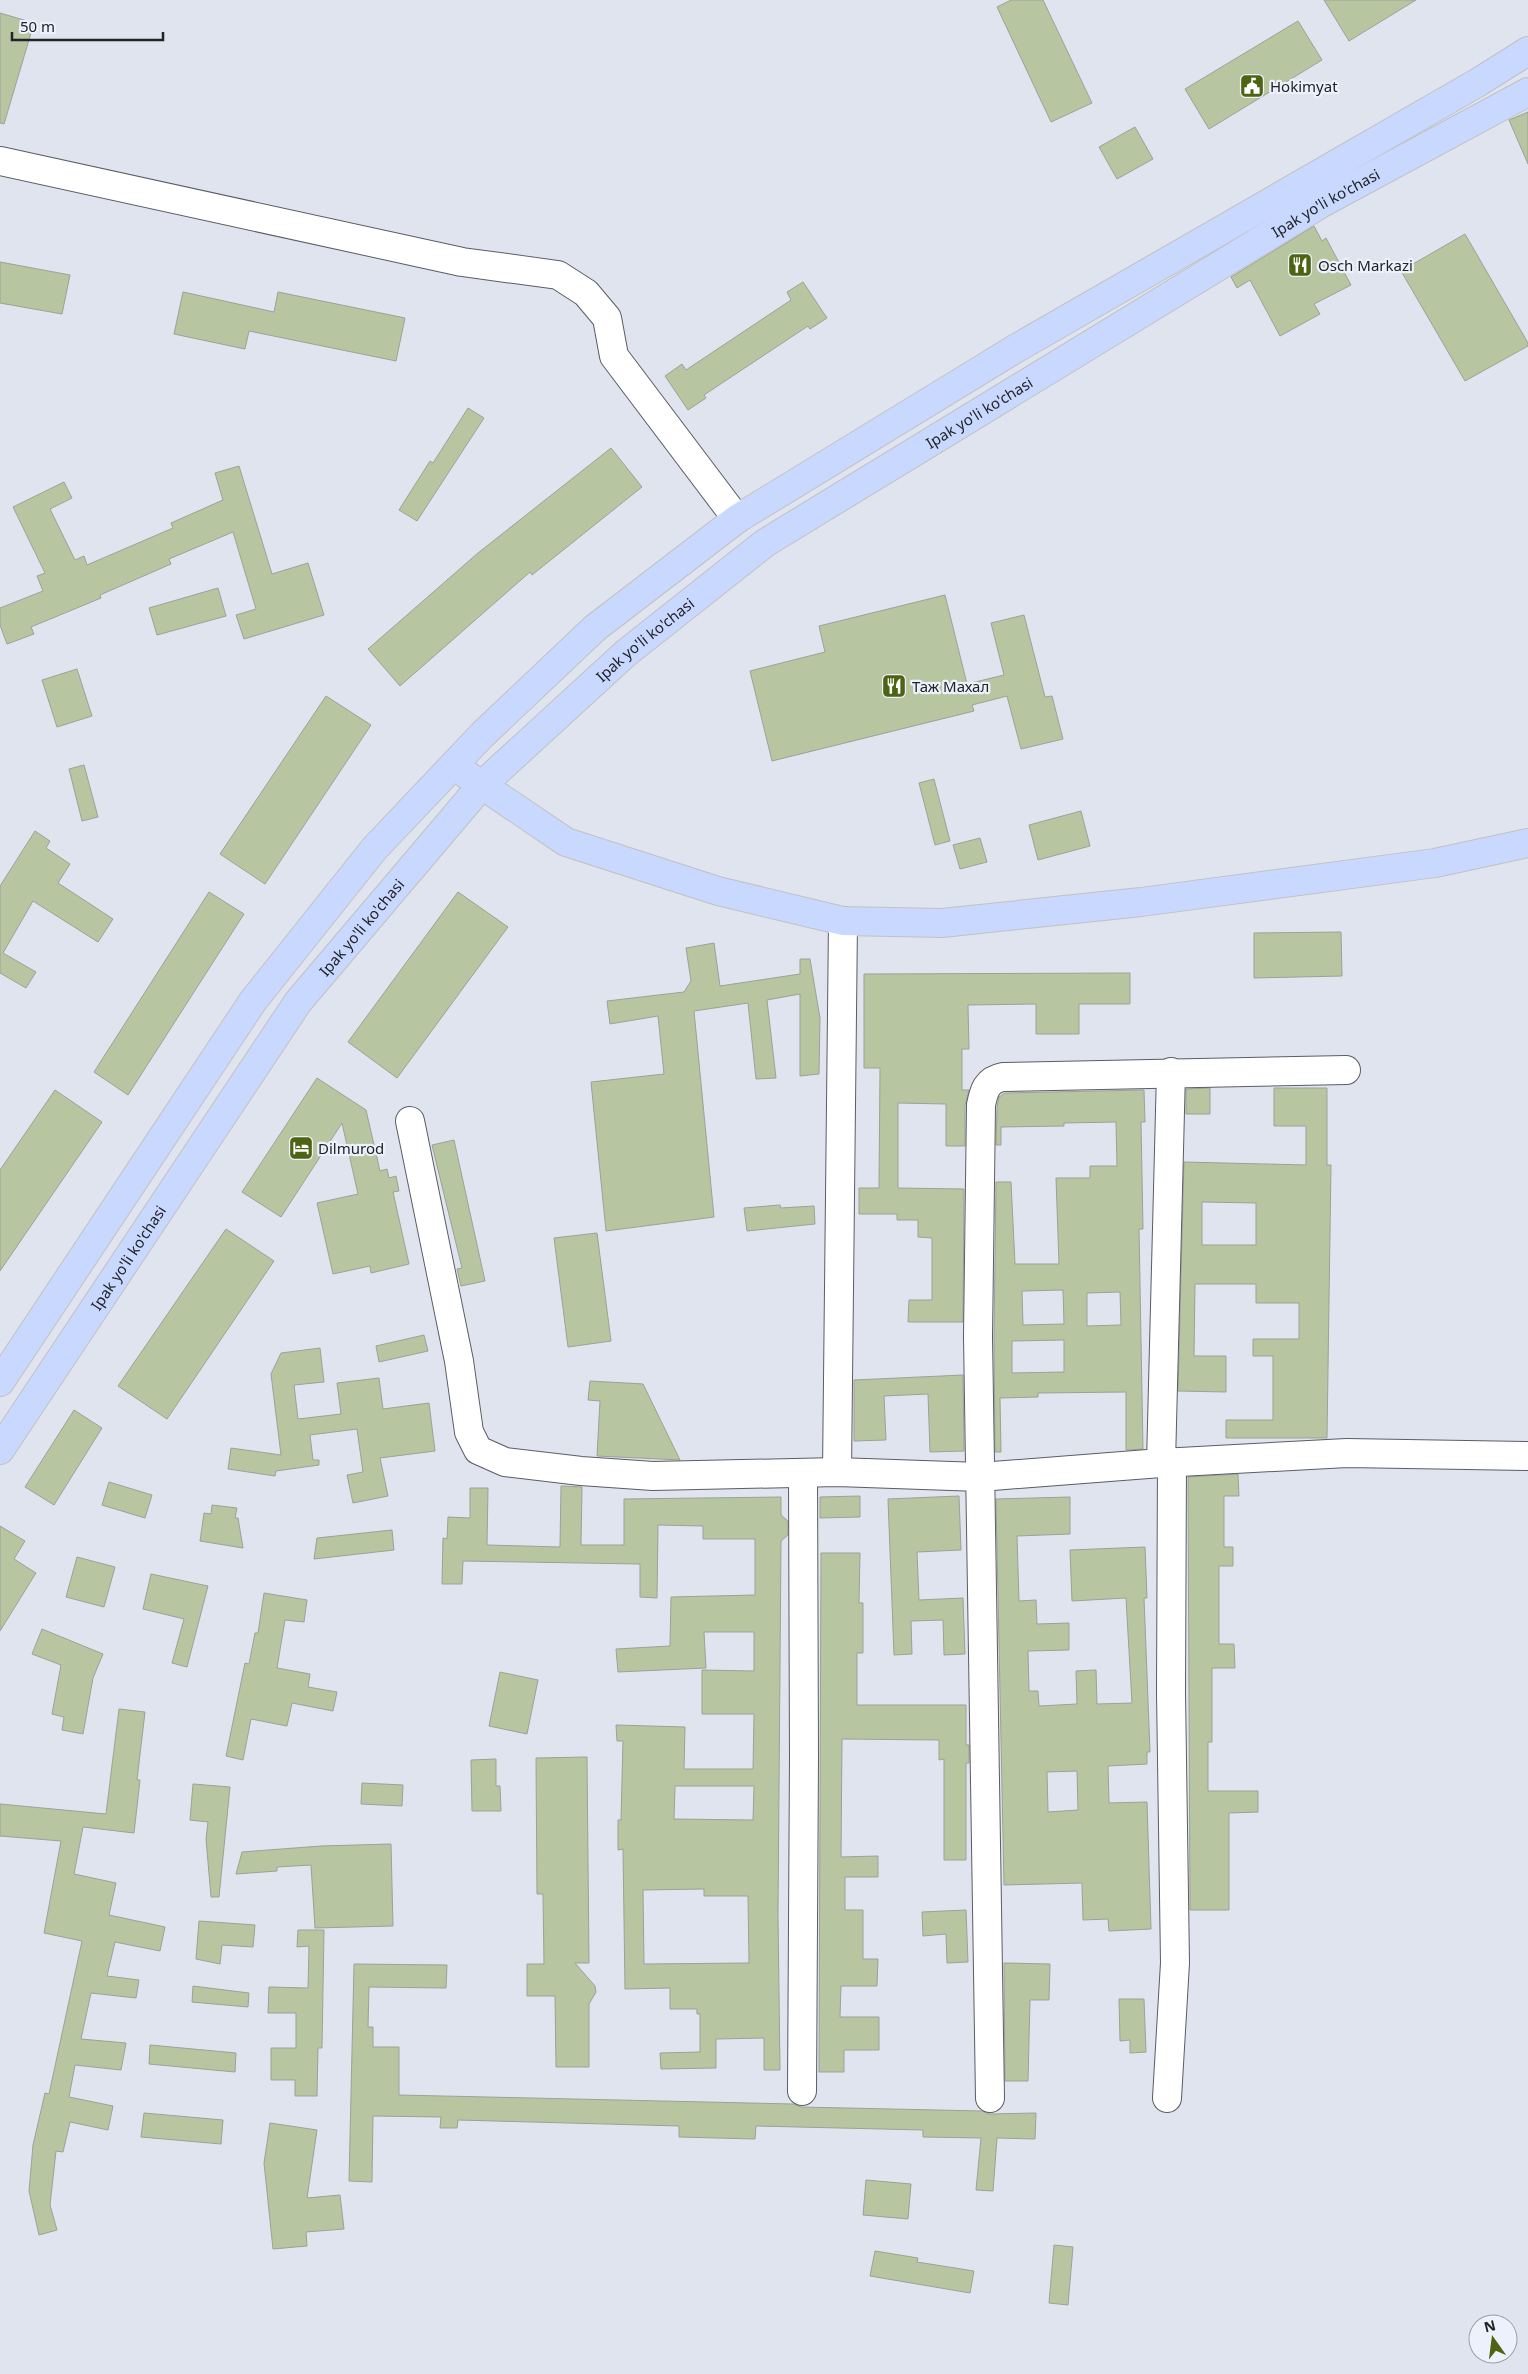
<svg xmlns="http://www.w3.org/2000/svg" width="1528" height="2374" font-family="'Noto Sans',sans-serif">
<rect width="100%" height="100%" fill="#e0e4ee"/>
<!-- building -->
<g fill="#b7c5a0" stroke="#9da198" fill-rule="evenodd">
<path d="M1011,0H1043L1092,103L1051,122L997,7Z"/>
<path d="M1324,0H1416L1349,41Z"/>
<path d="M0,13L34,23L4,124L0,123Z"/>
<path d="M1298,21L1322,60L1209,129L1185,89Z"/>
<path d="M1528,112V164L1509,120Z"/>
<path d="M1135,127L1153,159L1117,179L1099,147Z"/>
<path d="M1314,226L1322,241L1326,238L1351,285L1314,304L1320,314L1280,336L1250,280L1237,288L1231,277Z"/>
<path d="M1465,234L1528,343V346L1465,381L1401,271Z"/>
<path d="M0,262L70,275L62,314L0,303Z"/>
<path d="M803,282L827,318L810,329L808,326L704,395L706,398L688,410L665,376L682,364L686,370L791,300L787,292Z"/>
<path d="M183,292L274,312L278,292L405,318L396,361L249,331L245,349L174,334Z"/>
<path d="M468,408L484,418L417,521L399,510L430,461L433,463Z"/>
<path d="M611,448L642,487L532,575L530,572L400,686L368,649L478,553Z"/>
<path d="M239,466L272,574L308,563L324,615L244,639L236,615L256,609L233,532L169,559L171,564L100,595L101,598L31,627L34,634L7,644L0,625V608L43,591L37,576L45,573L13,507L64,482L72,498L50,509L75,560L84,556L87,565L173,528L171,523L223,500L215,473Z"/>
<path d="M218,588L226,616L157,635L149,608Z"/>
<path d="M945,595L967,684L1004,675L991,623L1024,615L1045,697L1052,696L1063,739L1021,749L1007,696L972,705L974,711L772,761L750,671L825,652L819,626Z"/>
<path d="M77,669L92,716L57,727L42,680Z"/>
<path d="M326,696L371,725L265,884L220,854Z"/>
<path d="M84,765L98,817L82,821L69,769Z"/>
<path d="M934,779L950,841L935,845L919,783Z"/>
<path d="M1081,811L1090,846L1038,860L1029,825Z"/>
<path d="M35,831L50,841L46,848L70,864L58,883L113,919L98,942L33,901L3,953L36,972L26,988L0,973V886Z"/>
<path d="M980,838L987,862L960,869L953,845Z"/>
<path d="M209,892L244,914L128,1095L94,1072Z"/>
<path d="M458,892L508,927L397,1078L348,1042Z"/>
<path d="M1341,932L1342,976L1254,978V933Z"/>
<path d="M714,943L720,986L800,974V959H810L820,1018L819,1074L800,1076V994L767,1000L776,1078L756,1079L748,1003L694,1011L714,1217L606,1231L591,1082L664,1074L658,1016L610,1024L607,1001L684,992L691,981L686,948Z"/>
<path d="M1130,973V1004H1079V1034H1036V1004L968,1005L969,1049H962V1090H969L965,1105V1146H946V1104L898,1103V1188L964,1189L963,1322H908L909,1300H932V1238L918,1237V1220H897V1214H859V1188H879L880,1068H864V974Z"/>
<path d="M317,1078L366,1110L380,1171L387,1169L389,1178L396,1176L399,1191L393,1192L409,1264L371,1273L370,1266L333,1274L317,1203L358,1194L342,1123L281,1217L242,1192Z"/>
<path d="M1210,1088V1114H1186V1089Z"/>
<path d="M1274,1088H1327V1165H1331L1327,1438H1226V1420H1273V1356H1253V1339H1299V1303H1256V1284H1195L1194,1356H1226V1392L1178,1391L1184,1162L1306,1165V1126H1274ZM1202,1202L1256,1203V1245H1202Z"/>
<path d="M55,1090L102,1122L0,1271V1170Z"/>
<path d="M1144,1090L1145,1122H1141L1143,1229H1139L1143,1449L1126,1450V1392L1038,1393V1397L1000,1398L1001,1452H995L994,1337L996,1182H1011L1015,1264H1059L1056,1178H1090V1166H1117L1116,1122L1064,1123V1126L1001,1127V1145H996L997,1107L999,1097L1005,1093ZM1063,1290L1064,1324L1023,1325L1022,1291ZM1120,1292L1121,1325L1087,1326V1293ZM1064,1340V1372L1012,1373V1341Z"/>
<path d="M454,1140L485,1281L461,1286L457,1269L462,1268L432,1145Z"/>
<path d="M780,1205L781,1208L814,1206L815,1224L747,1231L744,1208Z"/>
<path d="M226,1229L274,1261L167,1419L118,1386Z"/>
<path d="M597,1233L611,1341L568,1347L554,1238Z"/>
<path d="M424,1335L428,1351L379,1362L376,1346Z"/>
<path d="M320,1348L324,1382L294,1385L298,1419L341,1414L337,1383L379,1378L383,1409L429,1403L435,1451L380,1458L388,1496L353,1503L347,1475L363,1472L357,1429L310,1435L313,1460H319V1465L276,1471L275,1476L228,1469L231,1448L281,1455L271,1374L281,1353Z"/>
<path d="M963,1375L964,1451L930,1452L928,1394L884,1396L886,1440L854,1441V1380Z"/>
<path d="M590,1381L643,1384L680,1460L597,1456L600,1401L588,1400Z"/>
<path d="M74,1410L102,1428L54,1505L25,1487Z"/>
<path d="M1238,1474L1239,1496H1224V1547H1233V1566H1219V1644H1234L1235,1668H1212V1742H1208V1791H1258V1812L1229,1813V1910H1190L1188,1477Z"/>
<path d="M109,1482L152,1495L145,1518L102,1505Z"/>
<path d="M561,1486L582,1487L581,1545H624V1499L781,1497V1515L788,1521V1535L781,1541L778,1915L780,2070H764V2038L716,2039V2068L661,2069L660,2053L700,2052V2014H697V2009H670V1988L625,1989L623,1849L618,1850V1820H621L623,1741H617L616,1725L685,1727L684,1769H753L754,1714H702V1670L754,1671V1632H704L706,1668L618,1672L616,1649L670,1646L671,1597L755,1595V1539H703V1526L658,1525L657,1598L640,1597V1564L463,1561L462,1584H442L443,1538L447,1539L448,1517L470,1518V1488H488L487,1545L560,1547ZM675,1786H754L753,1820L674,1819ZM704,1889V1896H748L749,1963L644,1964L643,1890Z"/>
<path d="M860,1496V1517L820,1518V1497Z"/>
<path d="M959,1496L961,1550L917,1552L919,1600L963,1598L965,1654L944,1655L943,1620L911,1621L912,1654L894,1655L888,1499Z"/>
<path d="M1070,1497V1534L1017,1536L1019,1601L1036,1600L1037,1624L1069,1623V1650L1028,1651L1029,1691H1038L1039,1706L1077,1704L1076,1671L1096,1670L1097,1704L1132,1703L1126,1598L1072,1601L1070,1550L1145,1547L1147,1598H1144L1150,1752H1147V1764L1108,1766L1109,1803L1147,1802L1151,1929L1109,1931L1108,1919L1083,1920L1082,1883L1004,1885L996,1499ZM1077,1771L1078,1810L1048,1812L1047,1772Z"/>
<path d="M212,1505L237,1508L235,1518H238L243,1548L200,1541L204,1513L211,1514Z"/>
<path d="M0,1526L25,1541L14,1559L36,1573L0,1631Z"/>
<path d="M392,1530L394,1550L314,1559L317,1538Z"/>
<path d="M821,1553H860L859,1603H863V1653H857V1705H966V1745H969V1763H966V1860H944V1759L939,1760V1740L842,1739L841,1857L878,1856V1877H845V1910H863V1959H878L877,1986H841L840,2017H879V2050H844V2072H819Z"/>
<path d="M77,1557L115,1567L104,1607L66,1597Z"/>
<path d="M151,1574L208,1586L187,1667L172,1663L184,1619L143,1609Z"/>
<path d="M264,1593L307,1600L304,1622L285,1620L277,1668L310,1674L308,1687L337,1692L333,1711L292,1703L287,1726L251,1719L243,1760L226,1756L245,1663L249,1664L255,1633H258Z"/>
<path d="M42,1629L103,1654L93,1678L83,1734L62,1730L64,1717L52,1714L61,1665L32,1654Z"/>
<path d="M500,1672L538,1680L527,1734L489,1726Z"/>
<path d="M119,1709L145,1712L137,1780H140L134,1833L83,1827L74,1874L116,1883L109,1915L165,1927L160,1951L115,1942L107,1976L139,1980L136,1998L91,1993L81,2039L126,2043L121,2070L75,2065L69,2097L113,2106L108,2130L70,2122L63,2152L56,2151L50,2205L57,2230L39,2235L29,2191L33,2145L45,2093L49,2094L82,1941L44,1933L61,1841L0,1836V1804L106,1814Z"/>
<path d="M587,1757L589,1963H575L595,1986L596,1992L589,2004V2067H556L555,1996H527V1964H544L543,1894H537L536,1758Z"/>
<path d="M496,1759V1786H500L501,1811H472L471,1760Z"/>
<path d="M362,1783L403,1785L402,1806L361,1804Z"/>
<path d="M193,1784L230,1787L219,1897H211L206,1839L208,1822L190,1820Z"/>
<path d="M391,1844L393,1926L315,1928L311,1865L277,1867V1871L236,1874L242,1852L321,1846Z"/>
<path d="M966,1910L968,1962L947,1963L946,1934L923,1936L922,1912Z"/>
<path d="M199,1921L255,1925L253,1947L222,1945L220,1964L196,1959Z"/>
<path d="M298,1930H324L322,2048H318L317,2096H295V2080H271V2048H296V2013H268L269,1987L308,1988L309,1946L297,1947Z"/>
<path d="M1004,1963L1050,1964L1049,2000H1030L1028,2081H1005Z"/>
<path d="M354,1964L447,1965L446,1988L369,1987L368,2027H373V2047H399V2095L793,2104L801,2107L982,2111L990,2114L1036,2113L1035,2139L997,2138L993,2191L976,2190L981,2138L923,2137V2130L756,2126L755,2139L679,2137V2126L458,2120L457,2128H440L441,2117L373,2116L372,2182L349,2181Z"/>
<path d="M193,1986L249,1993L248,2007L192,2002Z"/>
<path d="M1119,1999H1144L1146,2052L1130,2053V2040L1120,2041Z"/>
<path d="M150,2045L236,2053L235,2072L149,2064Z"/>
<path d="M144,2113L223,2120L221,2144L141,2137Z"/>
<path d="M270,2123L317,2130L307,2198L340,2195L344,2229L306,2232L307,2246L273,2249L264,2163Z"/>
<path d="M866,2180L911,2184L908,2219L863,2215Z"/>
<path d="M1054,2245L1073,2247L1068,2305L1049,2303Z"/>
<path d="M875,2251L918,2258L917,2262L974,2271L970,2293L870,2276Z"/>
</g>
<g fill="none" stroke-linecap="round" stroke-linejoin="round">
<defs>
<g id="minor">
<path d="M0,161L462,262L558,275L586,293L607,318L614,356L737,519"/>
<path d="M410,1121L459,1361L469,1432L478,1450L505,1462L581,1471L653,1476L837,1472L980,1477L1161,1463L1347,1453L1528,1456"/>
<path d="M1161,1463L1171,1072"/>
<path d="M837,1472L843,921"/>
<path d="M802,2091L804,1757L803,1474"/>
<path d="M990,2098L978,1337L981,1105C984,1090 987,1080 1003,1077L1346,1070"/>
<path d="M1167,2098L1175,1963L1171,1692L1172,1462"/>
</g>
<g id="major">
<path d="M467,775L566,842L718,891L843,921L942,923L1141,902L1435,863L1528,843"/>
<path d="M0,1382L253,1001L374,849L482,735L595,628L737,519L1015,349L1477,83L1528,51"/>
<path id="s1" d="M0,1450L298,1002L481,786L626,653L765,543L1322,203L1528,92"/>
</g>
</defs>
<!-- minor casing -->
<use href="#minor" stroke="#5a5d66" stroke-width="30"/>
<!-- major casing -->
<use href="#major" stroke="#c1c1c3" stroke-width="30"/>
<!-- minor -->
<use href="#minor" stroke="#fff" stroke-width="28"/>
<!-- major -->
<use href="#major" stroke="#c9d8fe" stroke-width="28"/>
</g>
<!-- icons -->
<defs>
<symbol id="civic-square" viewBox="-11 -11 22 22"><rect x="-9" y="-9" width="18" height="18" rx="4" fill="#4d6413" stroke="#edf1fc"/><path d="M-.6-6.5H3V-4.5H.6V-3L4-1V1h2V6H-6V1h2V-1L-.6-3ZM-1.2 2.5V6h2.4V2.5Z" fill="#fff"/></symbol>
<symbol id="restaurant-square" viewBox="-11 -11 22 22"><rect x="-9" y="-9" width="18" height="18" rx="4" fill="#4d6413" stroke="#edf1fc"/><path d="M-5-6h1v4h1v-4h1v4h1v-4h1v5L-1.5 .5V6h-2V.5L-5-1ZM5-6V6H3V1.5H1.5Q1.5-4 5-6Z" fill="#fff"/></symbol>
<symbol id="hotel-square" viewBox="-11 -11 22 22"><rect x="-9" y="-9" width="18" height="18" rx="4" fill="#4d6413" stroke="#edf1fc"/><path d="M-6-4.5h1.5V1H6V5H4.5V3h-9V5H-6ZM-4 0a1.8 1.8 0 1 1 3.6 0ZM.5 0V-2.5h3Q6-2.5 6 0Z" fill="#fff"/></symbol>
</defs>
<g fill-rule="evenodd">
<use href="#civic-square" x="1238" y="72" width="28" height="28"/>
<use href="#restaurant-square" x="1286" y="251" width="28" height="28"/>
<use href="#restaurant-square" x="880" y="672" width="28" height="28"/>
<use href="#hotel-square" x="287" y="1134" width="28" height="28"/>
</g>
<g text-anchor="middle" dominant-baseline="central" stroke-width="4.5" stroke-linejoin="round" paint-order="stroke">
<!-- poi labels -->
<g font-size="15" fill="#212327" stroke="#edf1fc" text-anchor="start">
<text x="1270" y="86">Hokimyat</text>
<text x="1318" y="265">Osch Markazi</text>
<text x="912" y="686">Таж Махал</text>
<text x="318" y="1148">Dilmurod</text>
</g>
<!-- street labels -->
<g font-size="15" fill="#212327" stroke="#edf1fc">
<text stroke="none"><textPath href="#s1" startOffset="1851">Ipak yo'li ko'chasi</textPath></text>
<text stroke="none"><textPath href="#s1" startOffset="1446">Ipak yo'li ko'chasi</textPath></text>
<text stroke="none"><textPath href="#s1" startOffset="1041">Ipak yo'li ko'chasi</textPath></text>
<text stroke="none"><textPath href="#s1" startOffset="636">Ipak yo'li ko'chasi</textPath></text>
<text stroke="none"><textPath href="#s1" startOffset="231">Ipak yo'li ko'chasi</textPath></text>
</g>
</g>
<!-- north arrow -->
<g transform="translate(1493 2339) rotate(346)"><circle r="24" fill="#edf1fc" stroke="#9b9fa7"/>
<path d="M0-4L9 19L0 12L-9 19Z" fill="#4d6413"/>
<text y="-8" font-size="14" font-weight="bold" text-anchor="middle" fill="#212327">N</text>
</g>
<!-- scale -->
<path d="M12 32v8h151v-8" fill="none" stroke="#212327" stroke-width="2.5"/>
<text x="20" y="32" font-size="15" fill="#212327" stroke="#edf1fc" stroke-width="4" paint-order="stroke">50 m</text>
</svg>
